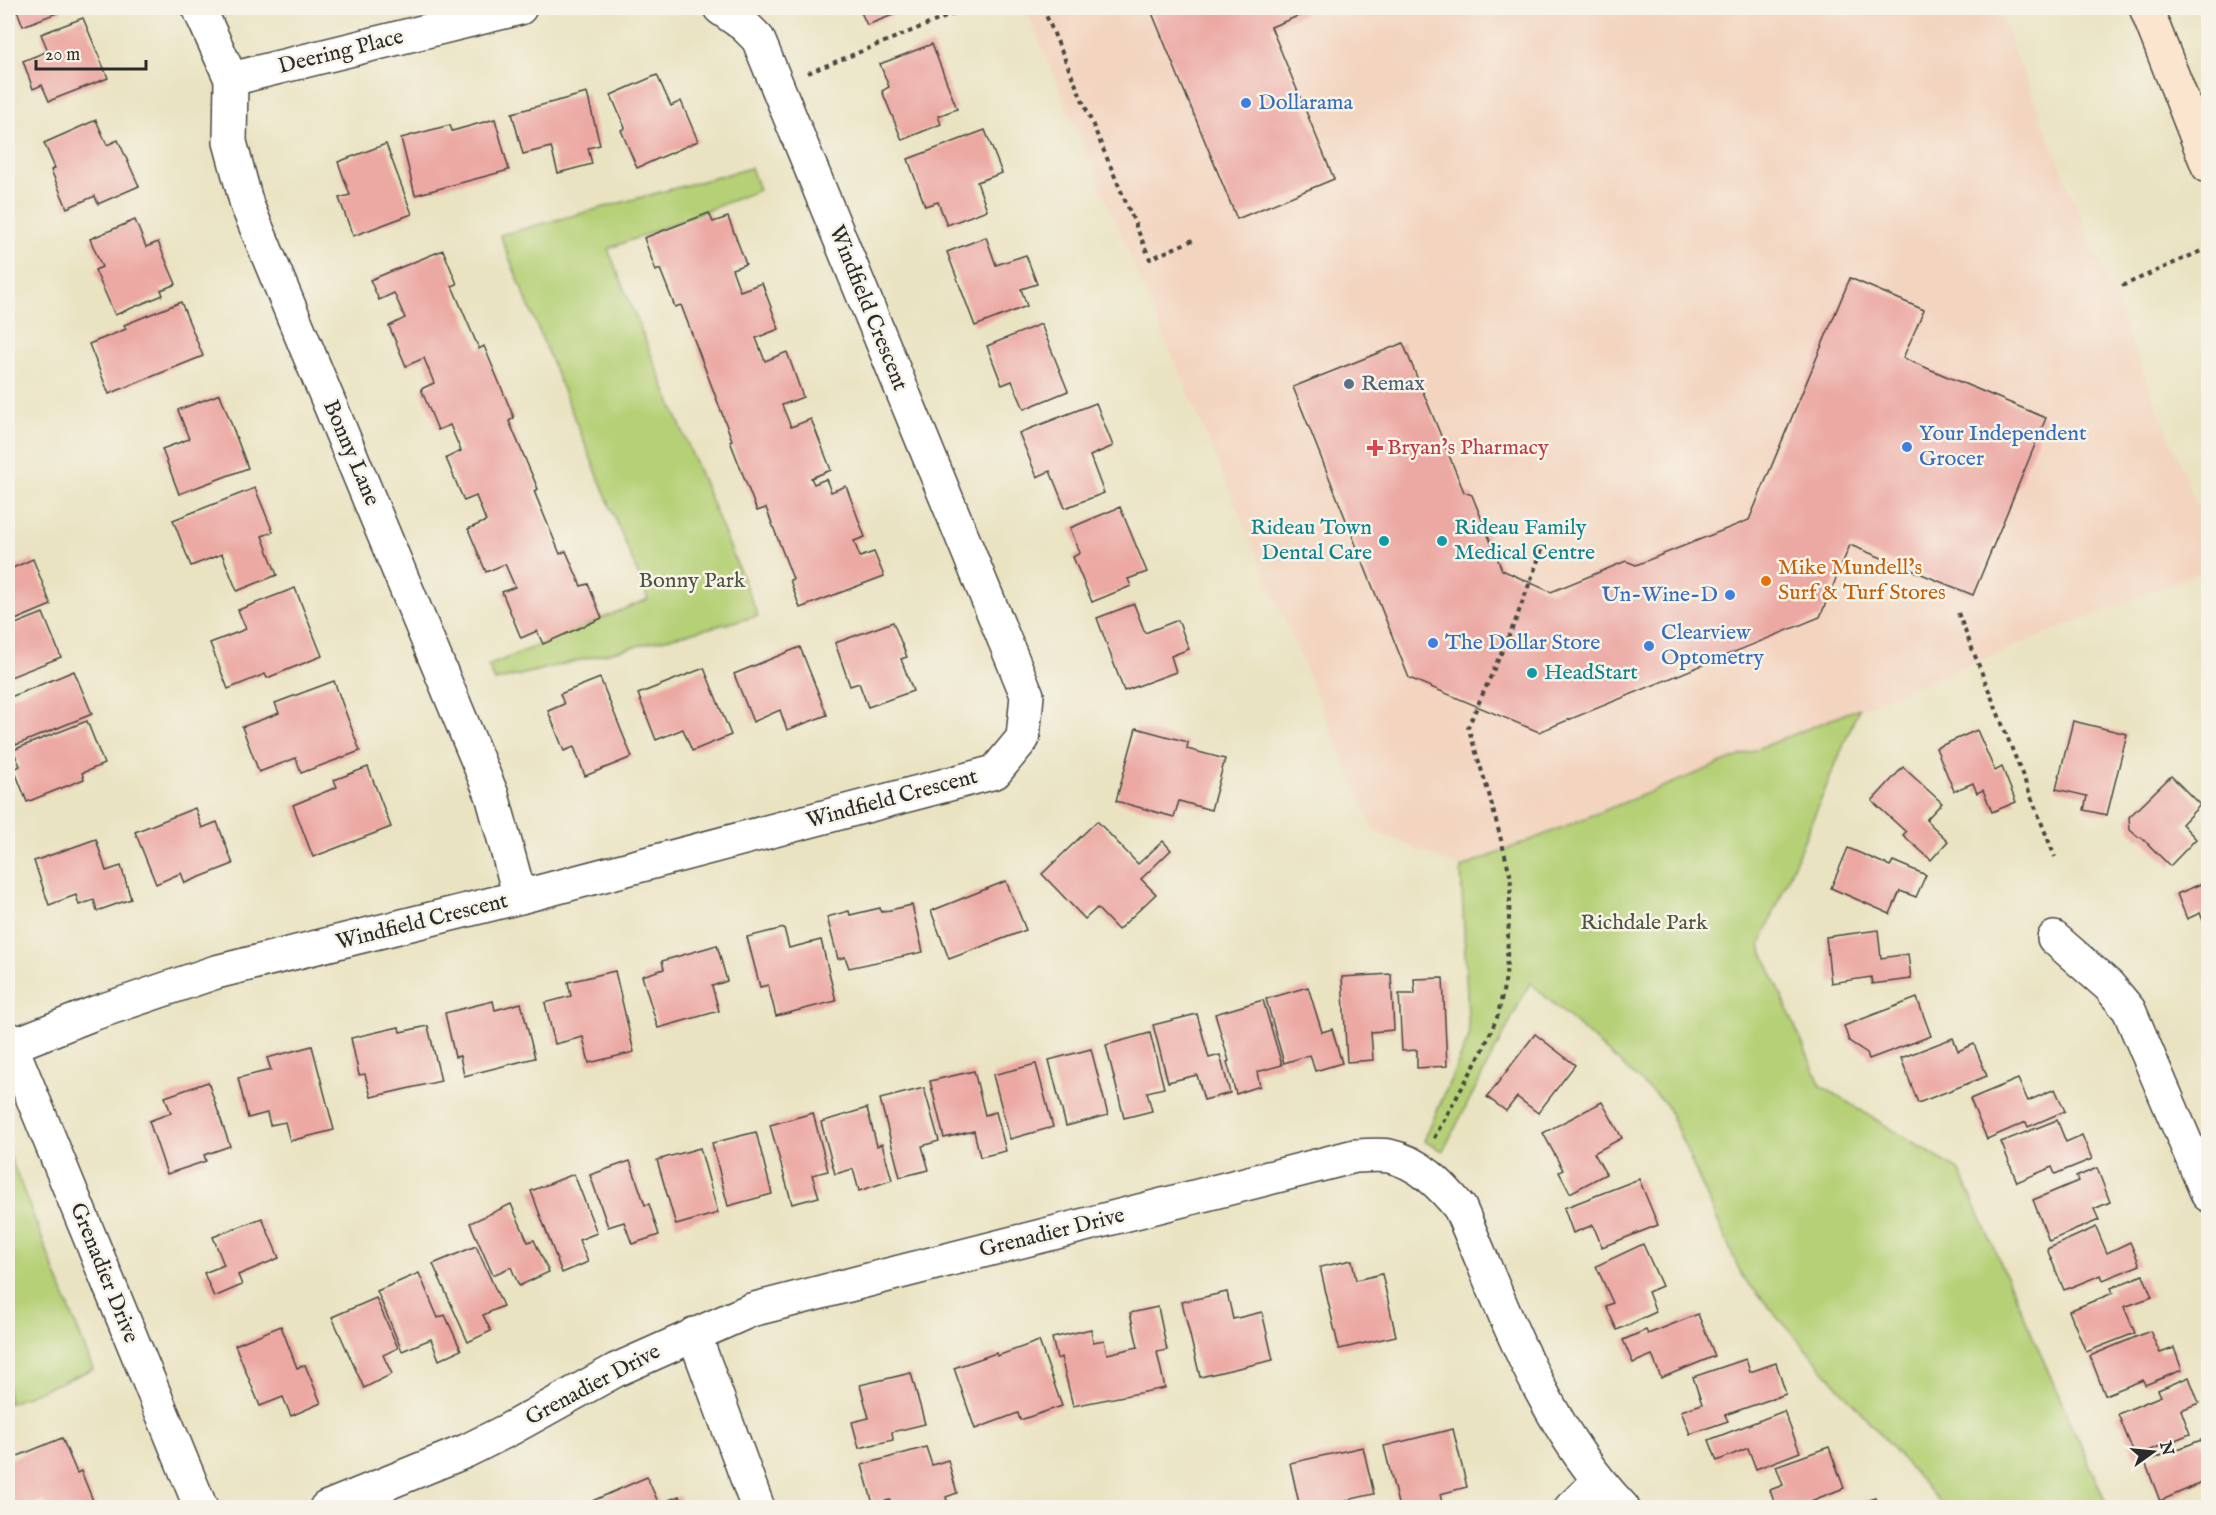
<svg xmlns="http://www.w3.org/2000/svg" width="2216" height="1515" font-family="'IM FELL English',serif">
<rect width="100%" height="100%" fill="#f7f3e8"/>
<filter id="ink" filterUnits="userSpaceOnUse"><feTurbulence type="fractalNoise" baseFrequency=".0167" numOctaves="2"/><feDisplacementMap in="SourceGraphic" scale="12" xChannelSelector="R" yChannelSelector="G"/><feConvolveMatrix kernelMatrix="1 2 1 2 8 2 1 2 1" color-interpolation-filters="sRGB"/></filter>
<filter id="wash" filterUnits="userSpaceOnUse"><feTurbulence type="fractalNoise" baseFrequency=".008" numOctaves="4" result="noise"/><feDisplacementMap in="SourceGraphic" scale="24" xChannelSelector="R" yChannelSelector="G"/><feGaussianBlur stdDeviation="1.35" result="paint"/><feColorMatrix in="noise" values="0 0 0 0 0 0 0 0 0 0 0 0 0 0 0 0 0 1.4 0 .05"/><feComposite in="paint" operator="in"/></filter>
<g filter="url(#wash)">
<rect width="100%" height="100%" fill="#eae3c2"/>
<!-- built -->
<path fill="#f3d4bf" d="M1025,8H1997L2208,533V569L1461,868L1374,831Z"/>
<!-- green -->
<g fill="#b5d076" stroke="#707e50" stroke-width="1.5">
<path d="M751,168L759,190L608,249L758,616L495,681L488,666L648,599L500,235Z"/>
<path d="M1859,708L1760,946L1821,1086L1960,1171L2108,1507H1944L1742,1276L1666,1104L1530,983L1443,1151L1424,1141L1469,1037L1461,868Z"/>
<path d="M8,1151L93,1369L8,1404Z"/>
</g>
<g id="blocks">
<!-- building -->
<g fill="#eca8a3">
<path d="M16,8H60L62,11L23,26Z"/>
<path d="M859,8H911L867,25Z"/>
<path d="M1150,8H1318L1271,27L1334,179L1237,219Z"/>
<path d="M83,18L108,78L49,101L42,85L33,89L23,61L48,51L41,34Z"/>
<path d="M932,44L957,109L938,116L941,124L902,140L882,91L889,87L880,64Z"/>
<path d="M657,75L671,106L681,101L698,141L637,168L621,130L625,128L611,95Z"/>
<path d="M587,93L600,145L588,148L592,164L558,173L551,147L523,154L512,113Z"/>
<path d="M495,119L509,170L415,195L401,138L450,125L452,131Z"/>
<path d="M96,120L107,145L118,140L139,186L98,204L95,196L67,208L51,170L55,168L44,143Z"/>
<path d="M985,130L1002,173L977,182L987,210L947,225L938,202L925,206L908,159Z"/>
<path d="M386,144L412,214L353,236L339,198L350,195L338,162Z"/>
<path d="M709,213L713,222L728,217L746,264L732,269L740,291L762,283L779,329L756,338L765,361L787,352L803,397L782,405L791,427L811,419L831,470L811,478L814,484L826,479L831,492L846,486L865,537L854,541L860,557L874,552L884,576L800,608L790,580L793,579L766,508L757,511L730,441L732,440L681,305L675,307L660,269L656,271L644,238Z"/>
<path d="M135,220L146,247L158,242L176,284L161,290L163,295L115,315L95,270L102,267L90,239Z"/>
<path d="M986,237L996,265L1026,255L1037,284L1021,289L1027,306L975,326L947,252Z"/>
<path d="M443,250L457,284L452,286L479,349L484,346L514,418L509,421L538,489L534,491L560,554L566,551L581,586L588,584L602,618L543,644L537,631L521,638L502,592L515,587L505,564L486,572L468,529L486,521L476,496L464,501L446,458L461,451L450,425L438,430L421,389L434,383L424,358L406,366L389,326L405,318L394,293L379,300L370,280Z"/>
<path d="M1850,278L1924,310L1903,358L2046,418L1973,595L1850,545L1820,617L1539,732L1409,678L1293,387L1403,343L1464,492L1472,495L1502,570L1551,592L1626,561L1636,565L1749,520Z"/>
<path d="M181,302L203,356L109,394L89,344L126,329L124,325Z"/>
<path d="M1041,324L1068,391L1024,409L1012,381L1002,385L987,346Z"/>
<path d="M220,394L248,468L179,494L162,449L189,439L178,410Z"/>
<path d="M1096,403L1113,446L1090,456L1104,493L1065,508L1050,471L1037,477L1019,433Z"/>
<path d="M255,488L273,532L262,536L277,575L237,591L222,554L191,566L173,520Z"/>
<path d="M1120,507L1147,572L1128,579L1131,586L1092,602L1073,557L1080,553L1070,528Z"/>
<path d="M33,559L51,605L8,623V570Z"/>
<path d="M295,588L322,656L267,678L265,674L228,689L210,643L246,629L238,610Z"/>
<path d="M1134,604L1145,633L1178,620L1189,649L1171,656L1176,672L1124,691L1097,618Z"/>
<path d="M43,613L61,657L8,678V627Z"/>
<path d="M893,622L907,657L901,659L913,691L868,707L859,683L850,686L835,643Z"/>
<path d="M800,647L827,715L787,730L780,710L753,722L734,674Z"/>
<path d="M704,668L731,735L692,751L683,729L656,740L638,694Z"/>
<path d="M74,671L92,714L16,745L8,724V698Z"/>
<path d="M600,678L632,757L585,776L574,747L564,751L548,711L564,704L560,694Z"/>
<path d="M334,681L360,751L301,773L296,758L259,772L242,727L279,713L275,703Z"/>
<path d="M87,721L104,764L82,773L84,779L27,802L14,769L20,766L13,750Z"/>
<path d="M2073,721L2127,734L2107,815L2084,810L2087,796L2056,789Z"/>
<path d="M1136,728L1188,742L1187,749L1225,759L1211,810L1179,801L1174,817L1116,801Z"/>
<path d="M1977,730L1995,771L2002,767L2016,802L1992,812L1983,790L1977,793L1973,783L1954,791L1936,748Z"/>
<path d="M368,767L391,827L313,857L293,805L337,787L334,780Z"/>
<path d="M1903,767L1942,803L1926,820L1948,841L1931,860L1903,835L1906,832L1872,801Z"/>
<path d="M2171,776L2200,805L2182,824L2196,839L2170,866L2141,837H2138L2130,830L2129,817Z"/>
<path d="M195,808L202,828L217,822L233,864L185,883L181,873L156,884L135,832Z"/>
<path d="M1097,821L1138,864L1163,841L1171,850L1141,879L1156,894L1118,930L1097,908L1085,919L1042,874Z"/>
<path d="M96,839L106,871L121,866L131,899L97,911L94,900L79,905L76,895L49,905L34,861Z"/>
<path d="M1848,848L1890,866L1893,861L1926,875L1916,897L1900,891L1890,914L1831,888Z"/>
<path d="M1006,881L1026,930L949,959L931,911Z"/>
<path d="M2208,881V933L2200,913L2187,919L2177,894Z"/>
<path d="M912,905L923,952L849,968L845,957L838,959L827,917L849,911L850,915L880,908L881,912Z"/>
<path d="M784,928L789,948L821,940L836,1001L776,1016L768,985L760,987L747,937Z"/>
<path d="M1878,930L1881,958L1908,954L1911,979L1872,984L1871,977L1831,983L1826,937Z"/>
<path d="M717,945L727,981L712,986L719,1011L658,1028L642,976L664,969L662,961Z"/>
<path d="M615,971L634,1052L589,1063L583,1037L555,1044L545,1003L571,996L568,982Z"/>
<path d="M1391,974L1394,1030L1371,1032L1373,1060L1347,1062L1342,977Z"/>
<path d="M1443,978L1447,1066L1417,1068V1050L1402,1051L1399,994H1415L1414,979Z"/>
<path d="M1308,987L1322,1032L1332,1029L1342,1063L1315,1071L1310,1055L1284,1063L1266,999Z"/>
<path d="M1917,998L1931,1036L1869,1059L1867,1053L1849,1041L1844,1026Z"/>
<path d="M1263,1000L1282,1065L1257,1072L1260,1086L1236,1094L1227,1062L1229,1061L1215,1014Z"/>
<path d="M493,1001L495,1010L521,1003L535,1058L464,1076L460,1056L455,1057L445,1013Z"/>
<path d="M1197,1014L1209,1058L1220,1055L1230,1093L1204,1100L1197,1075L1168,1082L1153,1025Z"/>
<path d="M428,1026L441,1081L371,1097L365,1074L359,1075L351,1038L399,1027L400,1032Z"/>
<path d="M1150,1033L1164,1088L1147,1092L1152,1111L1124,1118L1106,1045Z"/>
<path d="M1535,1034L1575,1065L1538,1113L1517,1097L1506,1111L1487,1097Z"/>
<path d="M1953,1038L1958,1051L1974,1044L1987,1076L1918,1103L1901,1058Z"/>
<path d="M312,1046L334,1130L290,1141L285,1122L270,1125L267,1113L248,1118L238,1078L271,1070L267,1058Z"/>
<path d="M1091,1049L1108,1115L1066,1126L1049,1060Z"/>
<path d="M1036,1064L1053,1127L1010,1139L993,1075Z"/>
<path d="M974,1071L985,1115L996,1112L1006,1151L980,1157L974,1131L944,1138L930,1081Z"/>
<path d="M2018,1079L2028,1101L2055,1089L2065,1111L2028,1127L2026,1122L1987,1139L1970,1099Z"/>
<path d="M208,1082L230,1146L204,1155L206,1161L167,1174L149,1121L171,1113L165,1097Z"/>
<path d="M924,1088L939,1141L922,1146L929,1170L900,1177L880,1099Z"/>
<path d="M1602,1102L1622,1138L1594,1153L1606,1174L1570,1193L1559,1172L1563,1170L1543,1133Z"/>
<path d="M867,1108L877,1146L882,1144L892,1180L859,1191L853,1169L835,1174L821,1122Z"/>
<path d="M813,1113L828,1171L812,1175L819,1197L792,1204L770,1125Z"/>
<path d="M2057,1120L2066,1142L2082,1135L2092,1159L2055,1174L2052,1167L2017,1182L2001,1142Z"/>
<path d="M756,1132L772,1194L728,1206L712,1143Z"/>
<path d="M700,1148L718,1213L676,1225L657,1160Z"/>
<path d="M630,1161L645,1205L649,1204L659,1235L632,1244L624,1222L608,1227L590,1175Z"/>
<path d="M2097,1168L2110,1202L2094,1209L2099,1220L2049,1241L2033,1200L2078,1181L2076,1177Z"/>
<path d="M574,1174L597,1233L579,1240L588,1262L562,1273L531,1191Z"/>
<path d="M1639,1179L1658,1225L1602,1247L1593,1225L1573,1233L1564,1208Z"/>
<path d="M511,1204L528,1242L534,1240L549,1272L519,1286L511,1267L493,1275L470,1223Z"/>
<path d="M262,1218L279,1258L238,1275L242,1285L214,1297L204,1273L224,1265L213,1237Z"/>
<path d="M2096,1227L2107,1253L2130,1242L2140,1265L2103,1280L2101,1275L2064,1290L2047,1249Z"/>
<path d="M1643,1244L1662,1286L1648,1292L1656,1312L1617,1330L1606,1306L1613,1303L1596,1266Z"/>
<path d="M476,1246L503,1306L483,1315L491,1331L468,1342L433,1264Z"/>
<path d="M1352,1260L1356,1280L1382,1274L1396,1336L1339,1349L1320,1267Z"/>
<path d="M419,1273L438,1318L445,1315L461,1350L439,1360L431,1339L402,1351L377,1291Z"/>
<path d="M2143,1275L2152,1297L2124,1307L2135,1333L2086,1352L2069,1311L2113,1293L2111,1288Z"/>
<path d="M1227,1292L1233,1319L1262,1312L1273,1360L1200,1377L1182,1302Z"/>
<path d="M376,1298L398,1348L383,1355L392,1374L364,1388L332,1317Z"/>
<path d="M1158,1307L1167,1350L1157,1352L1165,1388L1073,1406L1061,1357L1057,1359L1052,1338L1091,1329L1093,1342L1104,1340L1107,1354L1138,1347L1130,1313Z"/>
<path d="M1698,1314L1715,1356L1661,1378L1652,1355L1633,1363L1623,1340L1646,1330L1648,1334Z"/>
<path d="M281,1326L297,1368L305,1365L321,1403L291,1416L283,1397L260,1406L235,1345Z"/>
<path d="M2150,1331L2160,1353L2174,1348L2182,1370L2145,1385L2143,1380L2105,1395L2090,1356Z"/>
<path d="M1039,1341L1062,1406L1020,1420L1018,1413L975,1429L954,1368L996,1353L997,1356Z"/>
<path d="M1746,1359L1750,1372L1776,1363L1786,1394L1725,1415L1728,1421L1690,1434L1681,1411L1702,1404L1693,1377Z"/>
<path d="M911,1373L925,1424L892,1432L893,1440L859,1448L852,1422L869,1418L860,1385Z"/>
<path d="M2189,1377L2199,1403L2181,1410L2190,1434L2135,1456L2118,1414L2161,1396L2158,1390Z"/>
<path d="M1784,1411L1800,1452L1756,1469L1748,1448L1717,1461L1709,1440Z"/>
<path d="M1453,1429L1467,1487L1440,1494L1442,1503L1425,1508H1399L1384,1446Z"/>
<path d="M62,1438L77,1473L81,1471L96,1508H46L44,1500L26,1508H15L8,1488V1460Z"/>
<path d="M2201,1440L2208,1453V1480L2160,1501L2145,1462Z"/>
<path d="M926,1447L932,1465L948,1460L957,1493L946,1497L949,1508H892L890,1500L873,1504L862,1465Z"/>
<path d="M1363,1447L1374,1494L1347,1500L1348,1508H1300L1290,1463Z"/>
<path d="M1829,1447L1844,1488L1798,1506L1799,1508H1776L1770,1490L1783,1485L1776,1466Z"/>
<path d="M647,1477L659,1504L679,1496L684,1508H592L590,1502Z"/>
<path d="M1876,1498L1879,1508H1850V1507Z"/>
</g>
</g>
</g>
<g filter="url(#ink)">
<use href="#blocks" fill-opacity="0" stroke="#484742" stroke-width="1.5"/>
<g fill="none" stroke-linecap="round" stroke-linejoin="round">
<defs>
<g id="street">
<path d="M199,8L231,79L230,142L247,205L492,795L520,897"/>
<path d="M231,79L520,8"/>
<path d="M2054,938L2109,986L2129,1010L2208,1195"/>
<path d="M8,1038L201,1508"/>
<path d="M11,1046L95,1013L216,972L520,897L995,772L1023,738L1027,695L758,39L744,25L720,8"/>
<path d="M694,1334L758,1508"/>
<path d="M326,1508L466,1451L506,1431L616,1370L751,1310L1355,1156C1366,1156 1378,1154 1389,1156C1419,1162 1442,1186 1460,1208C1505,1312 1543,1425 1623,1508"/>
<path d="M1571,1508L1598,1482"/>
</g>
<path id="secondary" d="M2146,8L2208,166"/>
</defs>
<!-- street casing -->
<use href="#street" stroke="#484742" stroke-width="36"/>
<!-- secondary casing -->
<use href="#secondary" stroke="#484742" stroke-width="36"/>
<!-- path -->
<g stroke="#484742" stroke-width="4" stroke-dasharray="4.5 4.5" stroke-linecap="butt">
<path d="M1043,8L1150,259L1195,239"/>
<path d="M808,73L968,8"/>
<path d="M2122,286L2208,248"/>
<path d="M1958,613L2055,857"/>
<path d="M1434,1138L1483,1050L1498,1015L1506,977L1511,878L1489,794L1468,727L1515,622L1543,547"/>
</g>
<!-- street -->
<use href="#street" stroke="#fff" stroke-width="33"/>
<!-- secondary -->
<use href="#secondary" stroke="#fbe5cf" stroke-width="33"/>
</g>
</g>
<!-- markers -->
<g fill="#3f7fe0" stroke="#f7f3e8" stroke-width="2">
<circle cx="1246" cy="103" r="6"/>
<circle cx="1907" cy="447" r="6"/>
<circle cx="1730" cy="595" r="6"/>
<circle cx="1433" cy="643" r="6"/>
<circle cx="1649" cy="646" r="6"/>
</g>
<circle fill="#5c6f8a" stroke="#f7f3e8" stroke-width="2" cx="1349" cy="384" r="6"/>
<path fill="#e0444e" stroke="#f7f3e8" stroke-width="2" d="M1372 439h6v6h6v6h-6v6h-6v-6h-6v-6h6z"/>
<g fill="#0f9aa8" stroke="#f7f3e8" stroke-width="2">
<circle cx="1384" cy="541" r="6"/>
<circle cx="1442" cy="541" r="6"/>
<circle cx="1532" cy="673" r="6"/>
</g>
<circle fill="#e8710a" stroke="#f7f3e8" stroke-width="2" cx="1766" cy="581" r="6"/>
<g text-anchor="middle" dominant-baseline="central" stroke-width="5" stroke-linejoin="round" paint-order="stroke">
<!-- street labels -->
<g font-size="22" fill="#2b2b2b" stroke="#f7f3e8">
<text transform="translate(341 52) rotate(-14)">Deering Place</text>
<text transform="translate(868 308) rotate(68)">Windfield Crescent</text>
<text transform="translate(351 453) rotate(67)">Bonny Lane</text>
<text transform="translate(892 799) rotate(-15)">Windfield Crescent</text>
<text transform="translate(422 922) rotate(-14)">Windfield Crescent</text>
<text transform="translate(1052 1233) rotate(-14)">Grenadier Drive</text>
<text transform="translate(104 1273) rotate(68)">Grenadier Drive</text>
<text transform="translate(593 1385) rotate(-28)">Grenadier Drive</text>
</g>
<!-- shop labels -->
<g font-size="22" fill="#366cbe" stroke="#f7f3e8" text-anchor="start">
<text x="1258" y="103">Dollarama</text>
<text x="1919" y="434">Your Independent<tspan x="1919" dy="25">Grocer</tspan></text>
<text x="1718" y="595" text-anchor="end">Un-Wine-D</text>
<text x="1661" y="633">Clearview<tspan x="1661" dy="25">Optometry</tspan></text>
<text x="1445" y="643">The Dollar Store</text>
</g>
<!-- service labels -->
<g font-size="22" fill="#4e5e75" stroke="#f7f3e8" text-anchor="start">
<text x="1361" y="384">Remax</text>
</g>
<!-- health labels -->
<g font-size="22" fill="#be3a42" stroke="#f7f3e8" text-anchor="start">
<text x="1387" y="448">Bryan's Pharmacy</text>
</g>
<!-- culture labels -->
<g font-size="22" fill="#0d838f" stroke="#f7f3e8" text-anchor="start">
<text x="1372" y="528" text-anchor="end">Rideau Town<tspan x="1372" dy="25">Dental Care</tspan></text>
<text x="1454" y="528">Rideau Family<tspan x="1454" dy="25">Medical Centre</tspan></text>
<text x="1544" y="673">HeadStart</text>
</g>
<!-- food labels -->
<g font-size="22" fill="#c56008" stroke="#f7f3e8" text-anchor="start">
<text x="1778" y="568">Mike Mundell's<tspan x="1778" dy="25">Surf &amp; Turf Stores</tspan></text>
</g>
<!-- park labels -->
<g font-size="22" fill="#4e543e" stroke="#f7f3e8">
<text x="692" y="581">Bonny Park</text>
<text x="1644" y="923">Richdale Park</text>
</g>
</g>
<!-- margin -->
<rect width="2216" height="1515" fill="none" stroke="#f7f3e8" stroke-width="30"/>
<!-- north arrow -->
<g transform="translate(2153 1452) rotate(75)" stroke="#f7f3e8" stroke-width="4.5" paint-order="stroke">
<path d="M0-4.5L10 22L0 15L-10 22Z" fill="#2b2b2b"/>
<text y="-9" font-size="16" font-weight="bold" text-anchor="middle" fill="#2b2b2b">N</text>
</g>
<!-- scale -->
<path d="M36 60v9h110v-9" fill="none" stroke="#2b2b2b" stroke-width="3"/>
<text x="45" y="60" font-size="18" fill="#2b2b2b" stroke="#f7f3e8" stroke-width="4.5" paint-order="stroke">20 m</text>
</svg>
